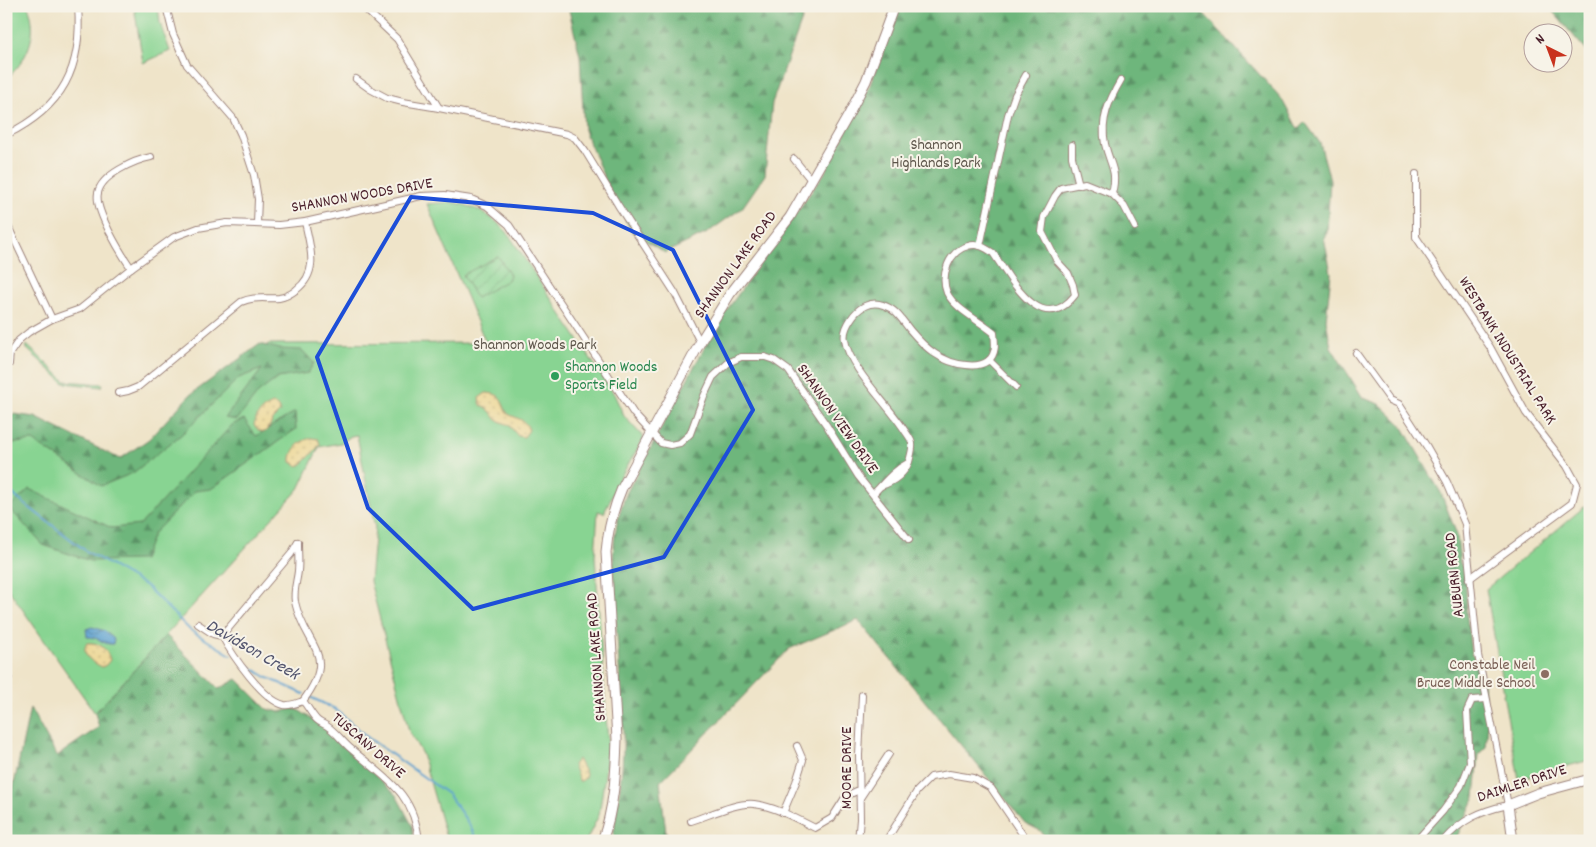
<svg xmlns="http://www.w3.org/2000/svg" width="1596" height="847" font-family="Dekko,sans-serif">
<defs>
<pattern id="forest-firs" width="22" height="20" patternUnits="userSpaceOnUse" patternTransform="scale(1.25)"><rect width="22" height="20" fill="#6eb67c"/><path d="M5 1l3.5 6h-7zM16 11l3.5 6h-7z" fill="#5c9366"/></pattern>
<pattern id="sand-dots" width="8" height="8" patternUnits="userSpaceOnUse" patternTransform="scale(1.25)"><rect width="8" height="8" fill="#eeda9e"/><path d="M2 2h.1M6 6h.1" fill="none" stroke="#cebb88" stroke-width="1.8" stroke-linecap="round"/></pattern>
<pattern id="garden-furrows" width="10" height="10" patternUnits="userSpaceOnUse" patternTransform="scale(1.25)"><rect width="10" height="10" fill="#88d492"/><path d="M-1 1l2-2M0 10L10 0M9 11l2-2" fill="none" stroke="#77b67e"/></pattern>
<pattern id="water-waves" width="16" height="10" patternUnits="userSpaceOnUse" patternTransform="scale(1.25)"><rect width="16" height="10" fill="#5ba1d0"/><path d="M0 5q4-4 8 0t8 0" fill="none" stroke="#4d83a9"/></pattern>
</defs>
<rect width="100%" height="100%" fill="#f7f3e8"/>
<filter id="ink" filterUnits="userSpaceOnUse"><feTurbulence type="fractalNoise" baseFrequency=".02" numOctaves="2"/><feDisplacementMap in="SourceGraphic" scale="10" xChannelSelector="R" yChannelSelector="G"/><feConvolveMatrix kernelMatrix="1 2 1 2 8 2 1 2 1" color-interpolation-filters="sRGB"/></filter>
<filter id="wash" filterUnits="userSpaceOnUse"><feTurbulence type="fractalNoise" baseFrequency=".0096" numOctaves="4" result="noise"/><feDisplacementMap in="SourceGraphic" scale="20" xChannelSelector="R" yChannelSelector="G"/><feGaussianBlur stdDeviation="1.12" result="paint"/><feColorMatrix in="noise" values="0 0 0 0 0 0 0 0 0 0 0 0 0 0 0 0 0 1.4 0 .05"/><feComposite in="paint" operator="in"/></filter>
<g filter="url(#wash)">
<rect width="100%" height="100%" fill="#efe4c9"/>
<!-- green -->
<g fill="#88d492" stroke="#697a5e">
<path d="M6,6H28C39,34 28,60 6,79Z"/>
<path d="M134,6H158L160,23L170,51L143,63Z"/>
<path d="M451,202C474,206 490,214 507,232L614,394L624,416L644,438L620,478L604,513L598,511L595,556L608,743L605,774L599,815L586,841H447L422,754L409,731L370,581L375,528L357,435L351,436L341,443L319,447L299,489L95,713L6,586V423L105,478L170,440L268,344L486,343L427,204Z"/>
<path d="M27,345L65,381L103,384L102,387L64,383L26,348Z"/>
<path d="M1590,502V652L1587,656L1590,663V760L1519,779L1503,694L1504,693L1486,589Z"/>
</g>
<!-- forest -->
<g fill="url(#forest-firs)" stroke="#5c6a54">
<path d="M568,6H807L772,103L765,175L742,208L707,233L665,253L632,232L611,194L584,130L580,56Z"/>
<path d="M900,6H1197L1281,98L1298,129L1305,122L1320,143L1330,180L1327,233L1324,237L1331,273L1326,320L1331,347L1363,398L1380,404L1401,424L1441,493L1457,535L1460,563L1465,569L1467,608L1466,609L1471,654L1479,662L1484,689L1488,723L1486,747L1479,754L1475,797L1455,841H1047L1041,831L1025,823L858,620L789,649L660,782L667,841H617L613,837C618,800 625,764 623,727C621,691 618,656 616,620C613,572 608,538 627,492L696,363L724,314L824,174L870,85Z"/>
<path d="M1548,6H1590V55Z"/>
<path d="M260,344L280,349L302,350L314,363L308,373L278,378L259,392L237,420L225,418L262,369L239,378L182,434L133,473L101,486L33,441L6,444V413L35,417L120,459L149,439L190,395Z"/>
<path d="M295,412L296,429L211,489L195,491L153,534L143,560L90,561L43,545L9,508L29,489L112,528L140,525L232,425L244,419L256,436Z"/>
<path d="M166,635L219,689L237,679L267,709L280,712L295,708L323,726L396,795L412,825L414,841H6V803L13,789L30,708L57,756L99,727L95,713Z"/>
</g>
<!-- sand -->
<g fill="url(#sand-dots)" stroke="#9c7c64">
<path d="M486,393C505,394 500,402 508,414C518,419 525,419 529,430L524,437L518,436L509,425L497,420L490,411L481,405L479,398Z"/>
<path d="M273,404L279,407L280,412L272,420L271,424L265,432C260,432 257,430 254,425C257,413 263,408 273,404Z"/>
<path d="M312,438L318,439L320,444C315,451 305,462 299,466L291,462V458C293,447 301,440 312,438Z"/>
<path d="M87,643C99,642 107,648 110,660L106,665L102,667C92,662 80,655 87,643Z"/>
<path d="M578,759L586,774L585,778L580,782L573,765Z"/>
</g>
<!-- garden -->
<path fill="url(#garden-furrows)" stroke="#697a5e" d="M498,256L510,275L508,280L476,298L463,275Z"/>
<!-- water -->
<path fill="url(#water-waves)" stroke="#52607e" d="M92,627L105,631L114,639L113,644C102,645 101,637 87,637L86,629Z"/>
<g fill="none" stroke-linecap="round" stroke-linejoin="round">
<!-- stream -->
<g stroke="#5ba1d0" stroke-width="2">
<path d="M6,487L18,499L86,551L146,586L190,630L231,655"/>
<path d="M242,662L266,677L304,694"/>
<path d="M308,696L335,709L367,737L448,794L469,824L477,841"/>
</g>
</g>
</g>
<g filter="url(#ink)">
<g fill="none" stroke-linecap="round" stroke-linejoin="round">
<defs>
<g id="street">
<path d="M166,6L173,34L187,65L233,118L241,135L254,175L258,199L257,223"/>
<path d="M362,6L397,39L439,108"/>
<path d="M356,79L370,89L387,98L403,102L439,108L567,134L575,138L585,151L618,205L675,293L700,342"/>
<path d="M6,135C63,107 83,68 78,6"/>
<path d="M1072,145V157L1079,185"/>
<path d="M794,159L811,180"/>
<path d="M1416,174V237L1490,347L1526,413L1567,466L1577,484L1572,503L1469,579"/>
<path d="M1112,194C1118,170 1110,166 1105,144C1100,120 1109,100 1121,80"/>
<path d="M6,222L52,319"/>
<path d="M980,246L1008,115L1015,95L1026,75"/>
<path d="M131,268C121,253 94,210 98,193C101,175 135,160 151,157"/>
<path d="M1356,353L1390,400L1399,404L1427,447L1447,482L1465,524L1478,655L1508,805C1481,811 1462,819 1443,841"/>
<path d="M989,360L1016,387"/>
<path d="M9,364L10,353L19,340L29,332L52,319L80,309L131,268L174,237L198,228L227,223L279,225L305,222L421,196L445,195L471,199L487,206L509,225L634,414L661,443L670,445L680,443L690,434L704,396L713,377L728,363L741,357H765L774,360L788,370L827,426L858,476L909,540"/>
<path d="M118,393L128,391L138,387L241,302C254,296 264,299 279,298C285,297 291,294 296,290C320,272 310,247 305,222"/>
<path d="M881,486C893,482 904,474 909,462C910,457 913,449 912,444C912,440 907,434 905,431C889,405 849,368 845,340C843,332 847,325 851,319C858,308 870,300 883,305C896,309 902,320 910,330C925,348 942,363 966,365C973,366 982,365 988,361C997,354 995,342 994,333C980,321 955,309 947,293C940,275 949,251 968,246C978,243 986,248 993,253C1011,279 1041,338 1075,295L1073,285L1068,273L1057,261L1042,232L1044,217L1055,196L1061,188L1085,183L1112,194L1124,206L1135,227"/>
<path d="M873,494C884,483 894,470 908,463"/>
<path d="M298,542L291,554L222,636C232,655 263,700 284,705C291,706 297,703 303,701C308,707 312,715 317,720C320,723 324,724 327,726C336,732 342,741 350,748C383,777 414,791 419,841"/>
<path d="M298,544C298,553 299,562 298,571C297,581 293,591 295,602C305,647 339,653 303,701"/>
<path d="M198,624L213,634L222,636"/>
<path d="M6,670L9,676L6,688"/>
<path d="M860,798L889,754"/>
<path d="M783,813L796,782L803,760L797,746"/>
<path d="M691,821C708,816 736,802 754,804C774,806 797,819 815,828L832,818L846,796L859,790"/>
<path d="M858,841L860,819L859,755L862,695"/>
<path d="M886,841L917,791L931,777L949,774L973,778L991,788L1027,841"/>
<path d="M1416,841L1443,811L1461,786L1470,763L1467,711L1472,700L1486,699"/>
</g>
<g id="secondary">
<path d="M602,841C614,809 616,773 617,739L606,552C608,529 613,509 622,488L702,339L730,294L790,217L848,116L866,81L894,6"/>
<path d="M1513,841L1508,805L1538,793L1590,779"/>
</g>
</defs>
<!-- street casing -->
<use href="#street" stroke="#9c827a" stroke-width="8"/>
<!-- secondary casing -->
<use href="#secondary" stroke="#9c827a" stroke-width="11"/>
<!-- street -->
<use href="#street" stroke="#fff" stroke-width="6"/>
<!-- secondary -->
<use href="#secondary" stroke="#fff" stroke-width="9"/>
</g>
</g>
<!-- marked area -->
<path fill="none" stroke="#1d4ed8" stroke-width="4" stroke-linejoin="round" d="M411,197L593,213L673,250L753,410L664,557L473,609L368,508L317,357Z"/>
<!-- markers -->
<circle fill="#2e9e5b" stroke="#f7f3e8" stroke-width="2" cx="555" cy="376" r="5"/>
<circle fill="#8d6e63" stroke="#f7f3e8" stroke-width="2" cx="1545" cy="674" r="5"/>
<g text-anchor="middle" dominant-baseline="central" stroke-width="4" stroke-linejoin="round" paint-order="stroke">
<!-- park labels -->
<g font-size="16" fill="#5d554a" stroke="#f7f3e8">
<text x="936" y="145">Shannon<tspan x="936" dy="18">Highlands Park</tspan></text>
<text x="535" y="345">Shannon Woods Park</text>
</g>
<!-- street labels -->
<g font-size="16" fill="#4a1f2b" stroke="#f7f3e8">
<text transform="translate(362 196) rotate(-10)">SHANNON WOODS DRIVE</text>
<text transform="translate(736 265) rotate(-54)">SHANNON LAKE ROAD</text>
<text transform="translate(1507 351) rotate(58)">WESTBANK INDUSTRIAL PARK</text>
<text transform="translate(837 419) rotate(55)">SHANNON VIEW DRIVE</text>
<text transform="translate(1455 575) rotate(-96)">AUBURN ROAD</text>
<text transform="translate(597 657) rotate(-94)">SHANNON LAKE ROAD</text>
<text transform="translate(368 746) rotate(41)">TUSCANY DRIVE</text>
<text transform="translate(847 768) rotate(-90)">MOORE DRIVE</text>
<text transform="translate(1522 784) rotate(-18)">DAIMLER DRIVE</text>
</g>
<!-- leisure labels -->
<g font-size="16" fill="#27864d" stroke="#f7f3e8" text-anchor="start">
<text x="565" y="367">Shannon Woods<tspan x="565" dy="18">Sports Field</tspan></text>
</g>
<!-- education labels -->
<g font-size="16" fill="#785e54" stroke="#f7f3e8" text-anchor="end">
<text x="1535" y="665">Constable Neil<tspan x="1535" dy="18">Bruce Middle School</tspan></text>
</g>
<!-- water labels -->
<g font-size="18" font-style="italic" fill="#51536d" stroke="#f7f3e8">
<text transform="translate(252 651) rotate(30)">Davidson Creek</text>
</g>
</g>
<!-- margin -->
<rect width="1596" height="847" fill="none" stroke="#f7f3e8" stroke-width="25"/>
<!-- north arrow -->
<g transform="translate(1548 48) rotate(318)"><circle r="24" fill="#f7f3e8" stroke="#b29e9c"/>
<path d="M0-4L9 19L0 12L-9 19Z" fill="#c8321e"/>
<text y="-8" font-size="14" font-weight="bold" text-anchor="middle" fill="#4a1f2b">N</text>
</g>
</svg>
